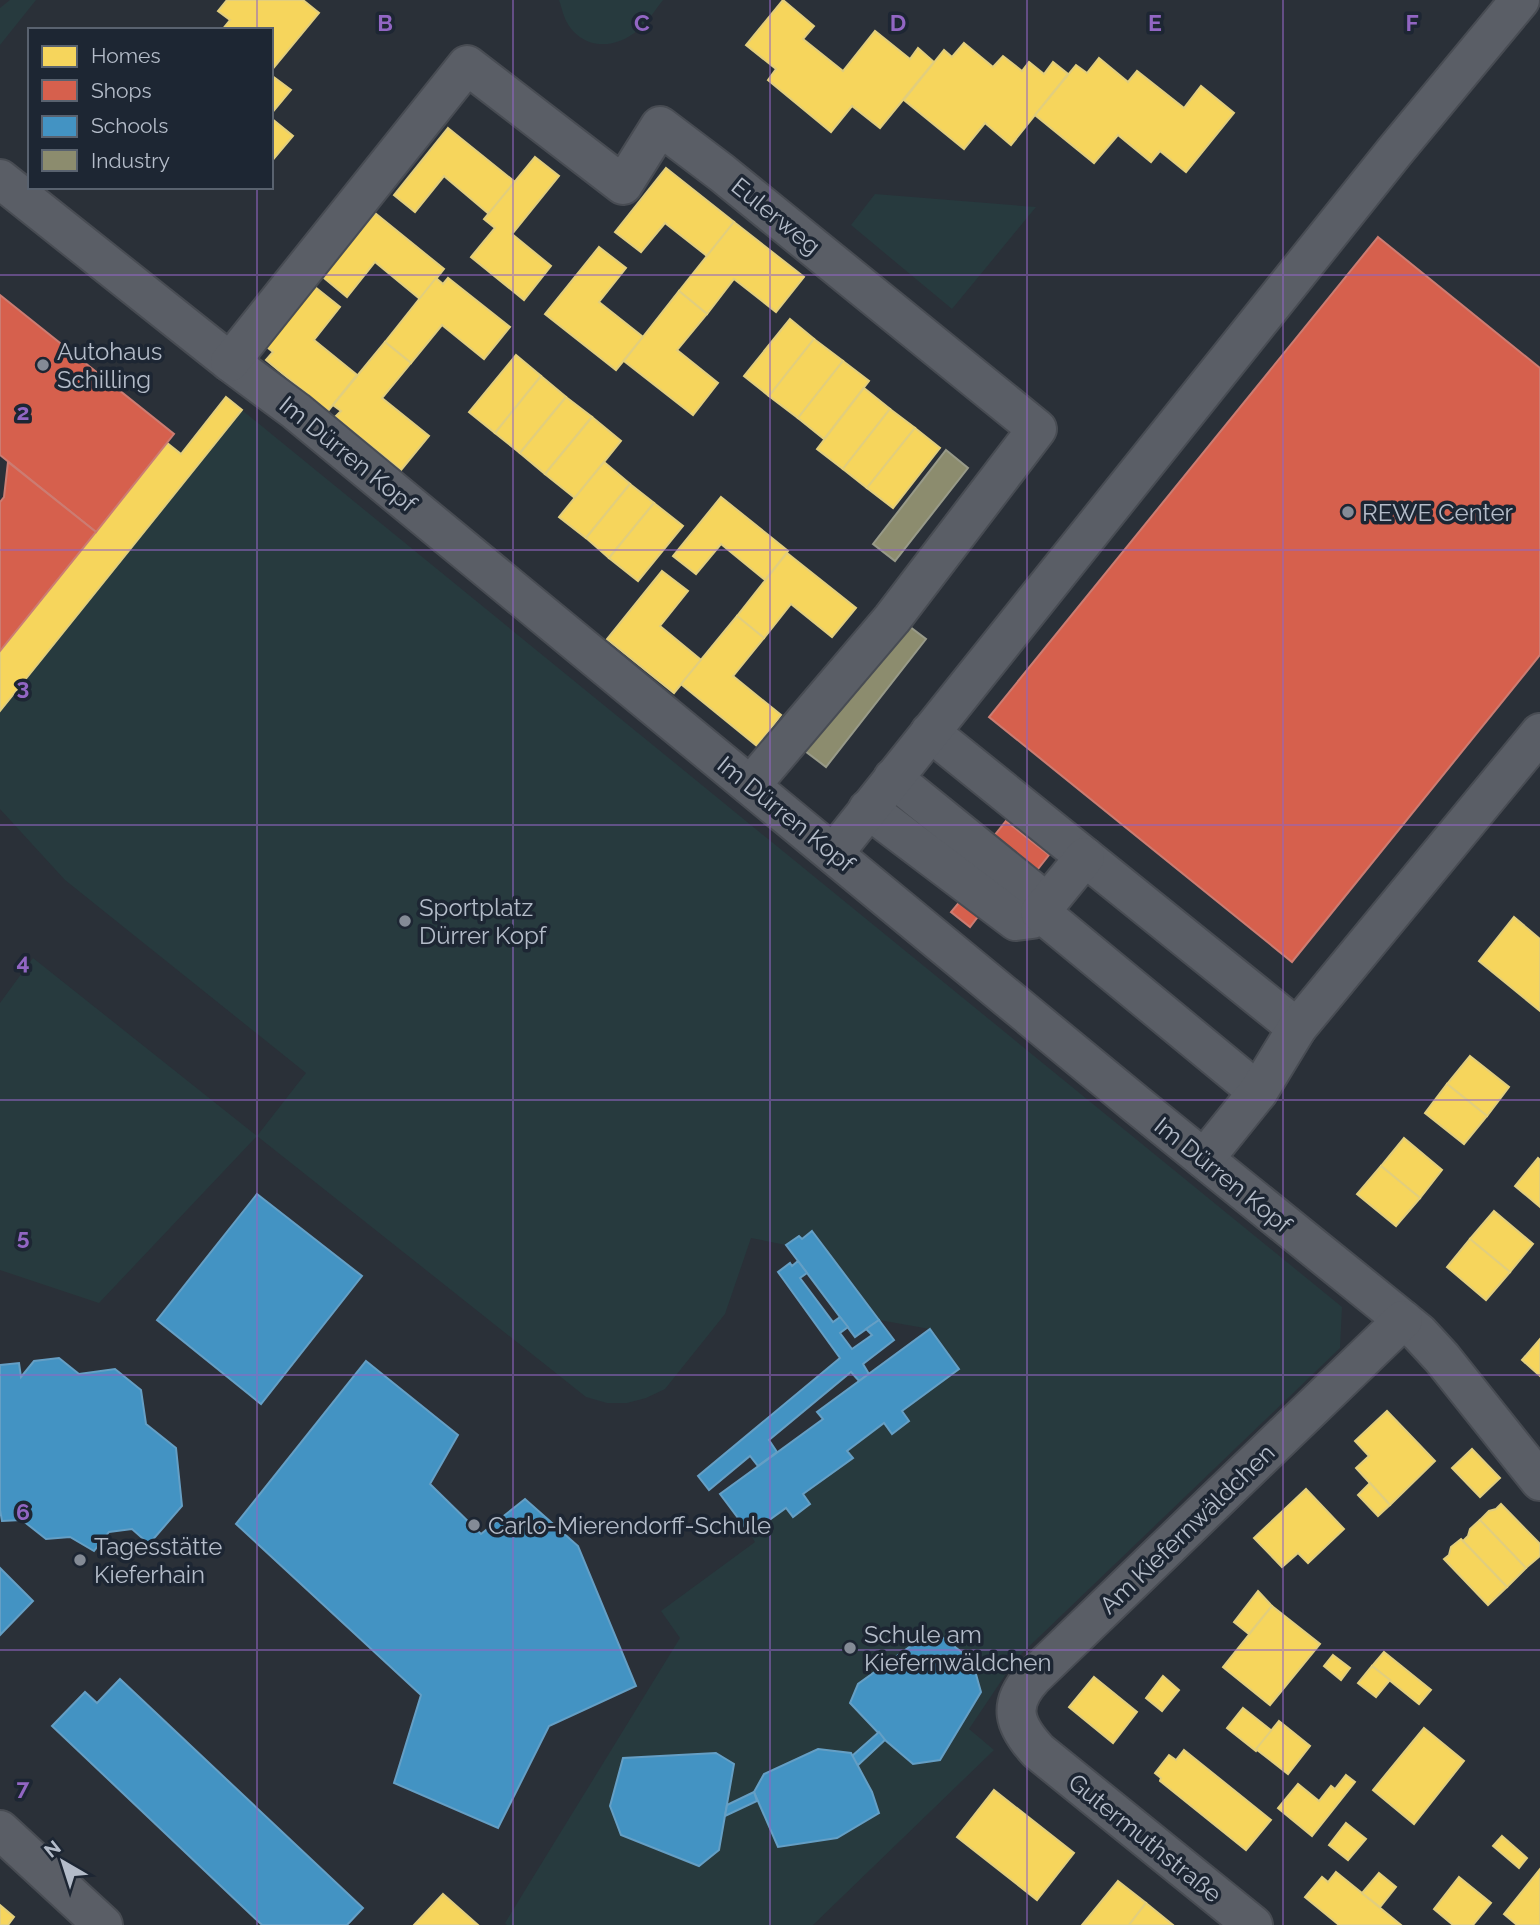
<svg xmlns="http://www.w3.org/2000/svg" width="1540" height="1925" font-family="Raleway,sans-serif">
<rect width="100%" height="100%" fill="#2a3038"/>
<!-- green -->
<g fill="#273a3e">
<path d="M10,0H36L0,45V8Z"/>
<path d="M559,0H663C655,10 648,22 638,30C613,52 577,49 564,16C562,11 561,5 559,0Z"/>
<path d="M875,194L1036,207L952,309L851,225Z"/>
<path d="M242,410L1342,1307L1340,1348L1016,1659L969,1729L994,1750L813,1925H507L505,1923L680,1638L661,1611L755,1542L750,1534L786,1508L810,1504L803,1494L852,1458L847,1451L884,1423L892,1433L902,1411L959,1369L930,1329L879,1320L799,1236L786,1245L751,1238L725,1314L665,1389L646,1398L627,1403H607L586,1397L257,1136L99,1303L0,1270V1003L33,958L257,1136L306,1073L65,880L0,809V711Z"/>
</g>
<!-- homes -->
<g fill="#f6d55c" stroke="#e2ce7d" stroke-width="2">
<path d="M227,0H303L319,13L271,71V30H222L230,20L218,11Z"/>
<path d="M783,0L814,26L803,39L843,71L875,31L910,59L918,48L934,62L880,128L852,106L831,132L768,80L776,69L746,45Z"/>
<path d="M964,43L993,67L1003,56L1022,71L1029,62L1044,74L1053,62L1068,74L1011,145L985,123L964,149L904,100L944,50L952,57Z"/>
<path d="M1099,58L1128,82L1137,71L1184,108L1201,86L1234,113L1186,172L1160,151L1151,162L1118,135L1094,163L1035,115L1076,65L1087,73Z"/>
<path d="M271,75L291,90L271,114Z"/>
<path d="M271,118L293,136L271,162Z"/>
<path d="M448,128L515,182L489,214L444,176L415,212L394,195Z"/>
<path d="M535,157L559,176L512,234L551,266L524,300L471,257L495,228L484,219Z"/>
<path d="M666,168L734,222L707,256L665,223L641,252L615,232Z"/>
<path d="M375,213L444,269L420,299L375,262L347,297L323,277Z"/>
<path d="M734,222L804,277L776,312L734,279L707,314L679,291Z"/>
<path d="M599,247L626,268L599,302L643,337L616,370L545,314Z"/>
<path d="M436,278L443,284L448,278L510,327L484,359L442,325L411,363L385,342Z"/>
<path d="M315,287L340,307L314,340L357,375L328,411L266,360L273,352L267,347Z"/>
<path d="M679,291L707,314L677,350L718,383L693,415L624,361Z"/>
<path d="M790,319L814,339L769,396L744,376Z"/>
<path d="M814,339L843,361L798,418L769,396Z"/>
<path d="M385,342L411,363L382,398L429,436L401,470L335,417L341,411L333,405Z"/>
<path d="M516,355L541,376L495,433L469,412Z"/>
<path d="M843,361L869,381L824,439L798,418Z"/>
<path d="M541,376L566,397L520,453L495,433Z"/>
<path d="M864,388L890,409L843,469L817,449Z"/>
<path d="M226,397L242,410L0,711V651L167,443L181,454Z"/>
<path d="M566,397L592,417L545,474L520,453Z"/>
<path d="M890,409L915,428L867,488L843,469Z"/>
<path d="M592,417L621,441L575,498L545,474Z"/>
<path d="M915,428L940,448L893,508L867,488Z"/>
<path d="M604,462L630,484L586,538L559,517Z"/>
<path d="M630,484L654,503L609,558L586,538Z"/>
<path d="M721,497L788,551L765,580L721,544L696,574L673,556Z"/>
<path d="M654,503L683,526L638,581L609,558Z"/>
<path d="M787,553L856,608L832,637L791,604L764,638L737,616Z"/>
<path d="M662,571L688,591L660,626L701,660L674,693L607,639Z"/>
<path d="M737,616L764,638L733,676L781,715L757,746L681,684Z"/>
<path d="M1514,917L1540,939V1011L1479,961Z"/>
<path d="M1470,1056L1509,1087L1487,1116L1447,1084Z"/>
<path d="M1447,1084L1487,1116L1464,1144L1425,1113Z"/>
<path d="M1404,1138L1442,1170L1420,1198L1381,1166Z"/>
<path d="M1538,1158L1540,1160V1207L1515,1186Z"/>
<path d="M1381,1166L1420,1198L1396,1226L1357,1194Z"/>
<path d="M1494,1211L1533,1244L1510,1272L1470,1239Z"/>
<path d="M1470,1239L1510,1272L1486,1300L1447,1267Z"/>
<path d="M1540,1339V1376L1522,1360Z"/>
<path d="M1387,1411L1435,1461L1390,1505L1356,1468L1369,1456L1355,1441Z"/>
<path d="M1472,1449L1500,1478L1480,1497L1452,1468Z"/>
<path d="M1370,1483L1390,1505L1378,1516L1358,1495Z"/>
<path d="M1306,1489L1344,1529L1308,1563L1298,1553L1282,1567L1254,1538Z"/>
<path d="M1501,1504L1540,1544V1556L1526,1568L1480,1520L1489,1511L1496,1509Z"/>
<path d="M1480,1520L1526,1568L1507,1587L1463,1541L1468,1536L1470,1529Z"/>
<path d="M1461,1539L1507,1587L1488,1605L1444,1559L1449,1555L1451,1547Z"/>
<path d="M1258,1591L1272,1606L1249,1634L1234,1622Z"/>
<path d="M1272,1606L1320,1644L1270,1705L1223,1667Z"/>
<path d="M1384,1652L1431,1690L1419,1704L1372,1666Z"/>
<path d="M1333,1655L1350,1668L1341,1680L1324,1666Z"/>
<path d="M1372,1666L1390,1680L1376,1697L1358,1683Z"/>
<path d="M1163,1676L1179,1690L1162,1711L1146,1698Z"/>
<path d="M1094,1677L1137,1712L1113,1743L1069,1707Z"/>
<path d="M1243,1708L1272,1731L1256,1751L1227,1728Z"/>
<path d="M1279,1721L1310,1746L1288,1774L1256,1749Z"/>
<path d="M1424,1728L1464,1761L1414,1824L1373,1790Z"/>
<path d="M1184,1750L1271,1820L1246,1850L1160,1781L1161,1778L1155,1773L1169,1755L1176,1760Z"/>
<path d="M1346,1775L1355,1782L1312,1836L1278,1808L1298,1784L1319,1801L1331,1786L1335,1789Z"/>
<path d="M994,1790L1074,1853L1037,1900L957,1837Z"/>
<path d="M1346,1823L1366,1839L1348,1860L1329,1845Z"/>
<path d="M1502,1836L1527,1858L1519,1868L1493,1846Z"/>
<path d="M1540,1869V1925H1517L1504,1914Z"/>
<path d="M1336,1872L1362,1893L1401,1925H1339L1305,1897L1322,1877L1328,1882Z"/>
<path d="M1379,1873L1396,1887L1380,1907L1362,1893Z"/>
<path d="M1459,1877L1491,1903L1473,1925H1453L1434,1909Z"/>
<path d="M1118,1881L1146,1903L1129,1925H1082Z"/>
<path d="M443,1894L478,1925H414Z"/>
<path d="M1146,1903L1173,1925H1129Z"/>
<path d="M0,1905L14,1917L8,1925H0Z"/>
</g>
<!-- shops -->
<g fill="#d6604d" stroke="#cc7c72" stroke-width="2">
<path d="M1378,237L1540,368V655L1292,962L989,717Z"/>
<path d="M0,295L174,434L96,532L0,455Z"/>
<path d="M8,462L96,532L0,651V502L4,497Z"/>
<path d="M1006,821L1049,855L994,925L950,891Z"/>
<path d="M961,900L980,914L970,927L951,912Z"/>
</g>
<!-- schools -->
<g fill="#4393c3" stroke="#659fc5" stroke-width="2">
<path d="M257,1194L362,1276L261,1404L157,1320Z"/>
<path d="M812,1231L879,1320L855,1337L786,1245L799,1236L802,1239Z"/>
<path d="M798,1261L807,1273L800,1278L833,1322L840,1317L848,1327L840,1333L852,1349L872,1335L866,1329L879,1320L894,1340L863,1364L869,1374L859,1381L851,1372L769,1440L777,1452L758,1466L750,1456L709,1490L698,1476L840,1358L778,1272L790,1263L792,1266Z"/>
<path d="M930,1329L959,1369L902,1411L909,1421L892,1434L884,1423L847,1451L853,1458L803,1494L810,1504L793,1517L786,1508L750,1534L720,1494L823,1419L817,1412Z"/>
<path d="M59,1358L79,1374L115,1369L141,1390L146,1424L176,1448L182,1506L149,1544L132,1529L109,1532L94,1551L70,1537L46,1539L22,1520L2,1521L0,1510V1365L19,1363L21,1377L34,1361Z"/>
<path d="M366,1361L458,1435L430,1484L481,1534L525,1499L578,1546L636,1686L549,1726L498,1828L394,1783L421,1695L236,1524Z"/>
<path d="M0,1568L33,1601L0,1635Z"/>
<path d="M933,1630L972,1660L981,1692L940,1760L913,1764L885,1740L850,1703L858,1684Z"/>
<path d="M120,1679L363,1908L347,1925H262L52,1726L85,1692L97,1703Z"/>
<path d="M879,1732L885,1740L857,1766L852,1756Z"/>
<path d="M818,1749L851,1753L872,1792L879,1813L837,1838L778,1847L754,1792L764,1774Z"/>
<path d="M716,1753L734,1764L719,1850L699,1866L621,1835L610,1806L623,1758Z"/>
<path d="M754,1792L757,1801L725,1816L727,1805Z"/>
</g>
<!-- industry -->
<g fill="#8c8c6e" stroke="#989a89" stroke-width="2">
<path d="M946,450L968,468L895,561L873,544Z"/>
<path d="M901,620L926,639L826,767L801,748Z"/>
</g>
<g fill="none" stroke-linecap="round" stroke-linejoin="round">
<defs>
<g id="minor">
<path d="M0,179L230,362L296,411L1136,1104L1392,1311L1419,1333L1442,1358L1540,1481"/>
<path d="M230,362L467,65L623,185L660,126L722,173L1037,429L892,619L751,785"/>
<path d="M930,732L1297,1028"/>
<path d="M893,778L1036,894L1040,912"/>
<path d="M868,809L1016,921L1032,919L1040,912"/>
<path d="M834,853L1395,151L1520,0"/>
<path d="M1085,857L1040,912L1258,1092"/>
<path d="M1204,1159L1258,1092L1297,1028L1540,733"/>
<path d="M0,1830L103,1925"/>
<path d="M1253,1925L1038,1751C1014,1725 1007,1705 1033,1677L1403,1320"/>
</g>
</defs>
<!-- minor casing -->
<use href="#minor" stroke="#484c53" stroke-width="42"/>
<!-- minor -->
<use href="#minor" stroke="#5a5e66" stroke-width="38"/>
</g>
<!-- grid -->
<path fill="none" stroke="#9266c3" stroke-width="2" stroke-opacity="0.55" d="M257,0V30M513,0V1925M770,0V1925M1027,0V1925M1283,0V1925M257,187V1925M0,275H1540M0,550H1540M0,825H1540M0,1100H1540M0,1375H1540M0,1650H1540"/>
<!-- markers -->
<g fill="#848b96" stroke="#1d2633" stroke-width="2.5">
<circle cx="43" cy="365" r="7"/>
<circle cx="1348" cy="512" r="7"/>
<circle cx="405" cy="921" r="7"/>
<circle cx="474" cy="1525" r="7"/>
<circle cx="80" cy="1560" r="7"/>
<circle cx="850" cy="1648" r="7"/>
</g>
<g text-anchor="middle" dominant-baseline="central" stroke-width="7" stroke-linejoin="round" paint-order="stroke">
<!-- street labels -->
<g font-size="24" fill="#b4bcc9" stroke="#1d2633">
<text transform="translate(776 216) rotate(39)">Eulerweg</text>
<text transform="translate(348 454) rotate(39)">Im Dürren Kopf</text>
<text transform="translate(786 814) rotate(39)">Im Dürren Kopf</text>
<text transform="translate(1223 1175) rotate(39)">Im Dürren Kopf</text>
<text transform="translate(1187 1529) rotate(-44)">Am Kiefernwäldchen</text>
<text transform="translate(1145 1838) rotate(39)">Gutermuthstraße</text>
</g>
<!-- poi labels -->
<g font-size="24" fill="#b4bcc9" stroke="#1d2633" text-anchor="start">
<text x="57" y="351">Autohaus<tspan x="57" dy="28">Schilling</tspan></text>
<text x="1362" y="512">REWE Center</text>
<text x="419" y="907">Sportplatz<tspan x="419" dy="28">Dürrer Kopf</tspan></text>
<text x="488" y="1525">Carlo-Mierendorff-Schule</text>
<text x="94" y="1546">Tagesstätte<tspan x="94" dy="28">Kieferhain</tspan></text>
<text x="864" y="1634">Schule am<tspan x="864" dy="28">Kiefernwäldchen</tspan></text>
</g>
</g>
<g font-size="23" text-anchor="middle" font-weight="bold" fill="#9266c3" stroke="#1d2633" stroke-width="7" stroke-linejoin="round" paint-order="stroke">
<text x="385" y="31">B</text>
<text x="642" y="31">C</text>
<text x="898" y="31">D</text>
<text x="1155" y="31">E</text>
<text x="1412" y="31">F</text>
<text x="23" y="420">2</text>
<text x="23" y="695">3</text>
<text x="23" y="970">4</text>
<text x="23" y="1245">5</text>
<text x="23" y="1520">6</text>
<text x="23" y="1795">7</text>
</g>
<!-- legend -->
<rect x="28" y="28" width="245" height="161" fill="#1d2633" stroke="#59626f" stroke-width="2"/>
<rect x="42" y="46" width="35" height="21" fill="#f6d55c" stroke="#59626f" stroke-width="2"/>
<text x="91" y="63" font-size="21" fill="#b4bcc9">Homes</text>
<rect x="42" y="80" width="35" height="21" fill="#d6604d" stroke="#59626f" stroke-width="2"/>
<text x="91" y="98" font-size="21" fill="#b4bcc9">Shops</text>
<rect x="42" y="116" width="35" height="21" fill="#4393c3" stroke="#59626f" stroke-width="2"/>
<text x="91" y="133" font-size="21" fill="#b4bcc9">Schools</text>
<rect x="42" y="150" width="35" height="21" fill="#8c8c6e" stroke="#59626f" stroke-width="2"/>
<text x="91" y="168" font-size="21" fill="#b4bcc9">Industry</text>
<!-- north arrow -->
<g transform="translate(63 1862) rotate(321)" stroke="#1d2633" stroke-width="5" paint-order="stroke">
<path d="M0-5L12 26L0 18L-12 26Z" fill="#b4bcc9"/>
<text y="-10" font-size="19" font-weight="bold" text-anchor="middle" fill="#b4bcc9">N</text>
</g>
</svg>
